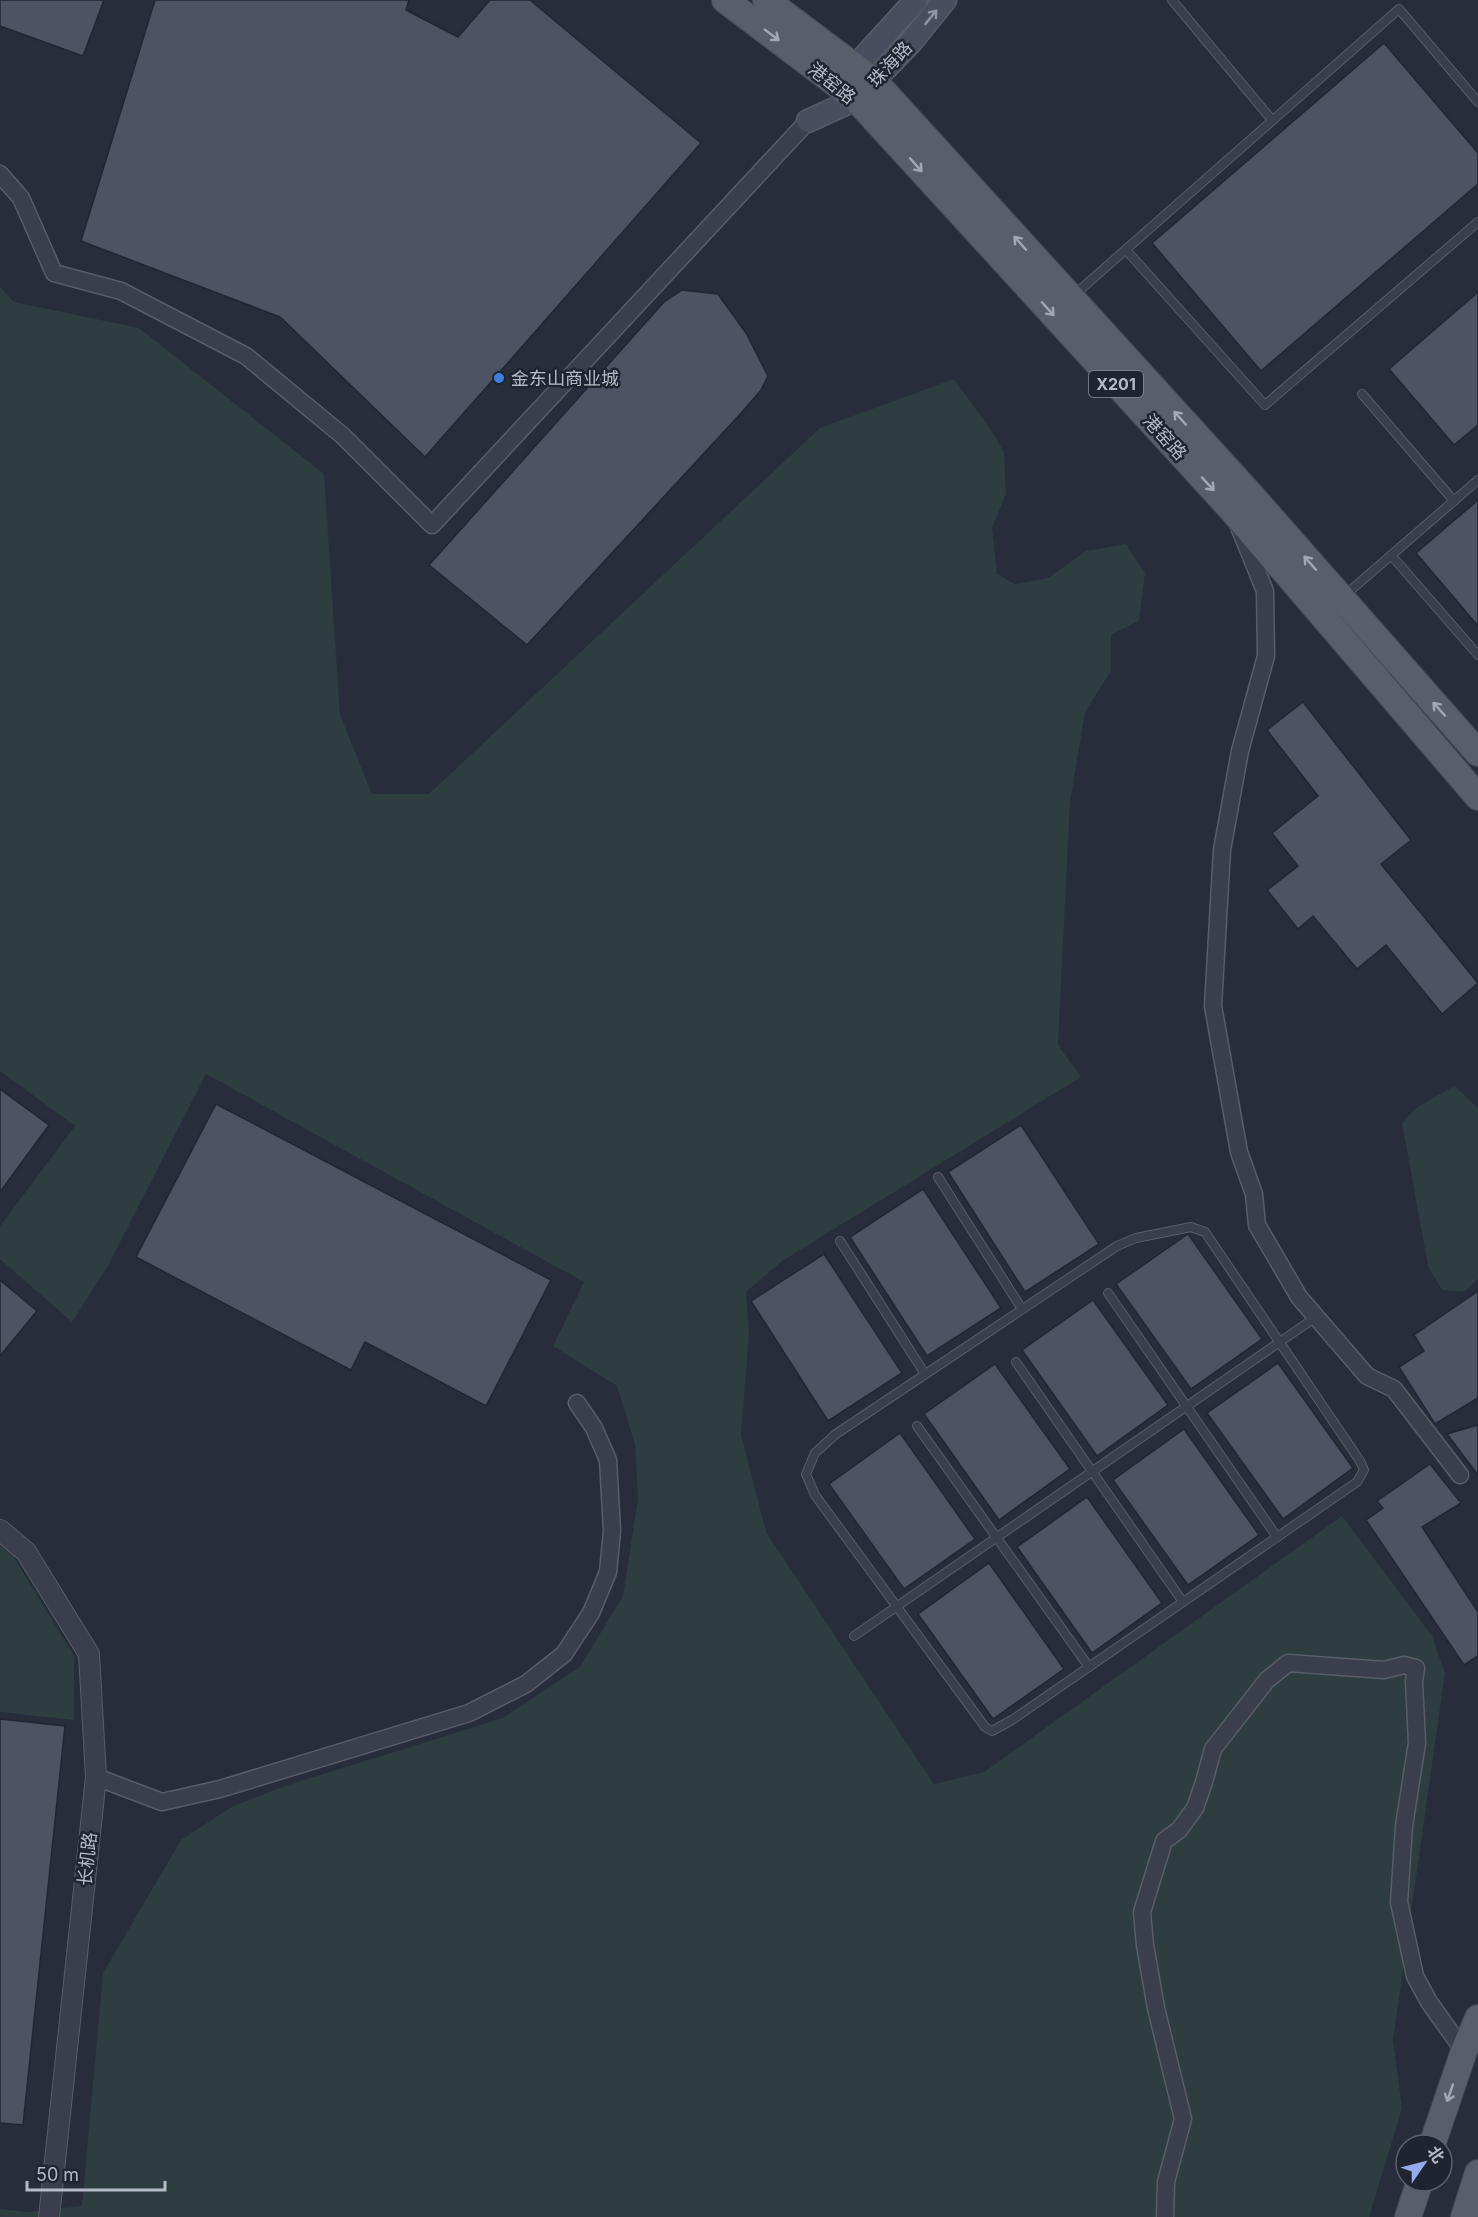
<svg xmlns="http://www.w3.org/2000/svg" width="1478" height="2217" font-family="Inter,'Noto Sans SC',sans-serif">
<rect width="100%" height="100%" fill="#272d3b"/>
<!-- green -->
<g fill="#2d3d40">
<path d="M0,287L14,302L139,328L324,474L340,715L372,794H429L820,428L954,379L989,427L1004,452L1006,494L992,528L997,574L1015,584L1048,578L1086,551L1126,544L1145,573L1139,621L1111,635V671L1085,712L1070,802L1058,1045L1081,1077L782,1261L746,1292L749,1334L741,1434L766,1532L934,1784L984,1772L1342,1516L1432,1636L1445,1673L1393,2040L1402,2108L1369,2217H0V2209L28,2212L82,2206L103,1973L181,1840L233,1806L285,1786L503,1718L580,1667L623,1596L638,1499L635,1444L617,1386L553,1346L584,1282L206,1074L109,1264L72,1322L0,1259V1226L75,1126L0,1071Z"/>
<path d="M1454,1086L1478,1108V1279L1464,1292L1442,1290L1428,1266L1402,1123L1416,1108Z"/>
<path d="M0,1546L13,1556L74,1656V1720L0,1712Z"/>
</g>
<!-- building -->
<g fill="#4d5363" stroke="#212632" stroke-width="1.5">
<path d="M0,0H104L83,56L0,26Z"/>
<path d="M155,0H409L406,10L458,37L490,0H530L701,143L425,457L280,317L81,241Z"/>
<path d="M1384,43L1478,153V184L1261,371L1152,243Z"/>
<path d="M682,290L718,294L746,333L768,376L761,390L743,411L527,645L429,565L664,302Z"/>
<path d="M1478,292V425L1454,445L1389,369Z"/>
<path d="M1478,500V626L1416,553Z"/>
<path d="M1303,702L1411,840L1381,864L1478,983L1442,1014L1386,945L1357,969L1313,916L1298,929L1267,890L1298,866L1272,833L1318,796L1267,730Z"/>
<path d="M0,1089L49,1125L0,1192Z"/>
<path d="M216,1104L551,1280L486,1406L365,1342L351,1370L136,1257Z"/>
<path d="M1021,1125L1099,1244L1025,1292L948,1172Z"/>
<path d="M923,1189L1001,1308L927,1356L850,1237Z"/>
<path d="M1188,1234L1262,1339L1191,1389L1116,1284Z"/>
<path d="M824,1254L902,1373L828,1421L751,1301Z"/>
<path d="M0,1280L37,1311L0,1356Z"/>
<path d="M1478,1291V1398L1435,1424L1399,1367L1424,1351L1414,1335Z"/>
<path d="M1093,1300L1168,1405L1097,1456L1022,1350Z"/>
<path d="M1278,1363L1353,1468L1283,1519L1207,1413Z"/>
<path d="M995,1364L1070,1469L999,1520L924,1414Z"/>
<path d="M1478,1425V1475L1447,1434Z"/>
<path d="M1184,1429L1259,1535L1188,1585L1113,1480Z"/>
<path d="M900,1433L975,1539L904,1589L829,1484Z"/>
<path d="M1430,1464L1461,1503L1422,1527L1478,1612V1656L1464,1665L1366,1520L1383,1508L1377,1501Z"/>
<path d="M1087,1497L1162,1603L1092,1653L1017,1547Z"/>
<path d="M989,1563L1064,1669L993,1719L918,1614Z"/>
<path d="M0,1719L65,1726L23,2125L0,2123Z"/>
</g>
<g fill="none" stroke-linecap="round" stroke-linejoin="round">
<defs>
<g id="service">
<path d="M1172,0L1272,120"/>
<path d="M1126,250L1265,405L1478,222"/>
<path d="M1073,296L1399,9L1478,102"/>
<path d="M1362,394L1454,501"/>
<path d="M1391,555L1478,655"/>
<path d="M1344,596L1478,480"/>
<path d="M938,1177L1022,1309"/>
<path d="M1191,1227L1205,1232L1360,1461L1364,1470L1357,1482L1012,1720L992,1731L985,1727L815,1495L806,1474L815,1453L836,1434L1117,1246L1136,1238Z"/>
<path d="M840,1241L925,1374"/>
<path d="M1108,1293L1277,1537"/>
<path d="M1016,1362L1183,1602"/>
<path d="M917,1426L1089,1667"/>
<path d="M854,1636L1316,1317"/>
</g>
<g id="minor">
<path d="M0,174L21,198L54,273L121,291L246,356L343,436L432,525L808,121"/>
<path d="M1239,527L1265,591L1266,656L1240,751L1222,850L1213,1006L1239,1152L1254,1194L1257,1225L1299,1297L1367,1376L1394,1389L1460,1475"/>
<path d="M96,1777L162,1802L220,1789L469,1713L526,1684L564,1654L591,1613L608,1572L612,1531L608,1460L594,1428L577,1403"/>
<path d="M1165,2217L1166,2182L1183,2119L1156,2008L1145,1945L1142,1912L1164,1841L1179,1830L1195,1808L1204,1782L1213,1749L1267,1680L1288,1663L1384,1670L1404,1665L1416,1668L1414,1681L1417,1743L1404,1826L1399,1902L1415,1976L1429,2002L1464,2051"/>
</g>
<path id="tertiary" d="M0,1530L26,1552L89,1654L96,1777L49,2217"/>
<g id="secondary">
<path d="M844,79L916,0"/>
<path d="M808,121L856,99L911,42L945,0"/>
</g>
<g id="primary">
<path d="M725,0L856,99L1232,510L1478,797"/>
<path d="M766,0L875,82L1250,494L1478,753"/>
<path d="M1432,2145L1464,2051L1478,2018"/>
<path d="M1408,2217L1420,2181"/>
<path d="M1464,2217L1478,2173"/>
</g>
</defs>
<!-- service casing -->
<use href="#service" stroke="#585d69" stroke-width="10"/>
<!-- minor casing -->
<use href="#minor" stroke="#585d69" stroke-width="19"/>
<!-- tertiary casing -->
<use href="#tertiary" stroke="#585d69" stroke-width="22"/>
<!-- secondary casing -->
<use href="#secondary" stroke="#585d69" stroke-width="25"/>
<!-- primary casing -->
<use href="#primary" stroke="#434854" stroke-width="28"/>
<!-- service -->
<use href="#service" stroke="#3a3f4b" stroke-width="8"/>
<!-- minor -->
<use href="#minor" stroke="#3a3f4b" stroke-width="16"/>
<!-- tertiary -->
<use href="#tertiary" stroke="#3a3f4b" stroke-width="20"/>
<!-- secondary -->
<use href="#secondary" stroke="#494e5e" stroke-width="22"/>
<!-- primary -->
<use href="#primary" stroke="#595e6b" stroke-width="26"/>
</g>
<!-- one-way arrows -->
<defs><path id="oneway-shaft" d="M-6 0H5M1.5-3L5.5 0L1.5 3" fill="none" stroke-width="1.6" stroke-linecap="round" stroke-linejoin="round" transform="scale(1.5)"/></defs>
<use stroke="#9094a2" href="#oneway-shaft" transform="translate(931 17) rotate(-51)"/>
<g stroke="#a3a8b4">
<use href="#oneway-shaft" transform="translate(772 35) rotate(37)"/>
<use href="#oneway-shaft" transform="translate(916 165) rotate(48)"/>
<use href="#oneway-shaft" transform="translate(1020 243) rotate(-132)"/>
<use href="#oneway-shaft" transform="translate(1048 309) rotate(48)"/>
<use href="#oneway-shaft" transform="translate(1180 418) rotate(-132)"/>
<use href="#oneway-shaft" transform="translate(1208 484) rotate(47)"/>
<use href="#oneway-shaft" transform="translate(1310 563) rotate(-131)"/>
<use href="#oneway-shaft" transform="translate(1439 709) rotate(-132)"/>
<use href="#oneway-shaft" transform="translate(1450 2093) rotate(109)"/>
</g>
<!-- markers -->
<circle fill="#3f7fe0" stroke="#1f2430" stroke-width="2" cx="499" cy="378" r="6"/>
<g text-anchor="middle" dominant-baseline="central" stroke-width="5" stroke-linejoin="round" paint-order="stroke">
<!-- shield labels -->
<rect fill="#1f2430" stroke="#898d99" stroke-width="1.5" x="1089" y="371" width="54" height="26" rx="4.5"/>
<g font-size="16" font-weight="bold" fill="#b6bac6">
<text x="1116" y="384">X201</text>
</g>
<!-- street labels -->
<g font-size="18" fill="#b6bac6" stroke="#1f2430">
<text transform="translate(890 64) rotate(-47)">珠海路</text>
<text transform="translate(832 83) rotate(38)">港窑路</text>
<text transform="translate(1165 437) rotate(48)">港窑路</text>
<text transform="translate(87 1859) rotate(-84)">长机路</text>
</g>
<!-- poi labels -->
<g font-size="18" fill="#b6bac6" stroke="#1f2430" text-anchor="start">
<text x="511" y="378">金东山商业城</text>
</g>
</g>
<!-- north arrow -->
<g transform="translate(1424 2163) rotate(55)"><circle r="28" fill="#1f2430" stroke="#5b606c" stroke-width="1.5"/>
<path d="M0-4.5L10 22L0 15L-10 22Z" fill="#96abeb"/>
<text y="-9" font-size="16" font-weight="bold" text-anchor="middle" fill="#b6bac6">北</text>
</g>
<!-- scale -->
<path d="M27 2181v9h138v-9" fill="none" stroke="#b6bac6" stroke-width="3"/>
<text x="36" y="2181" font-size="18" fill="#b6bac6" stroke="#1f2430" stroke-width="4.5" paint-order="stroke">50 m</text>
</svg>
